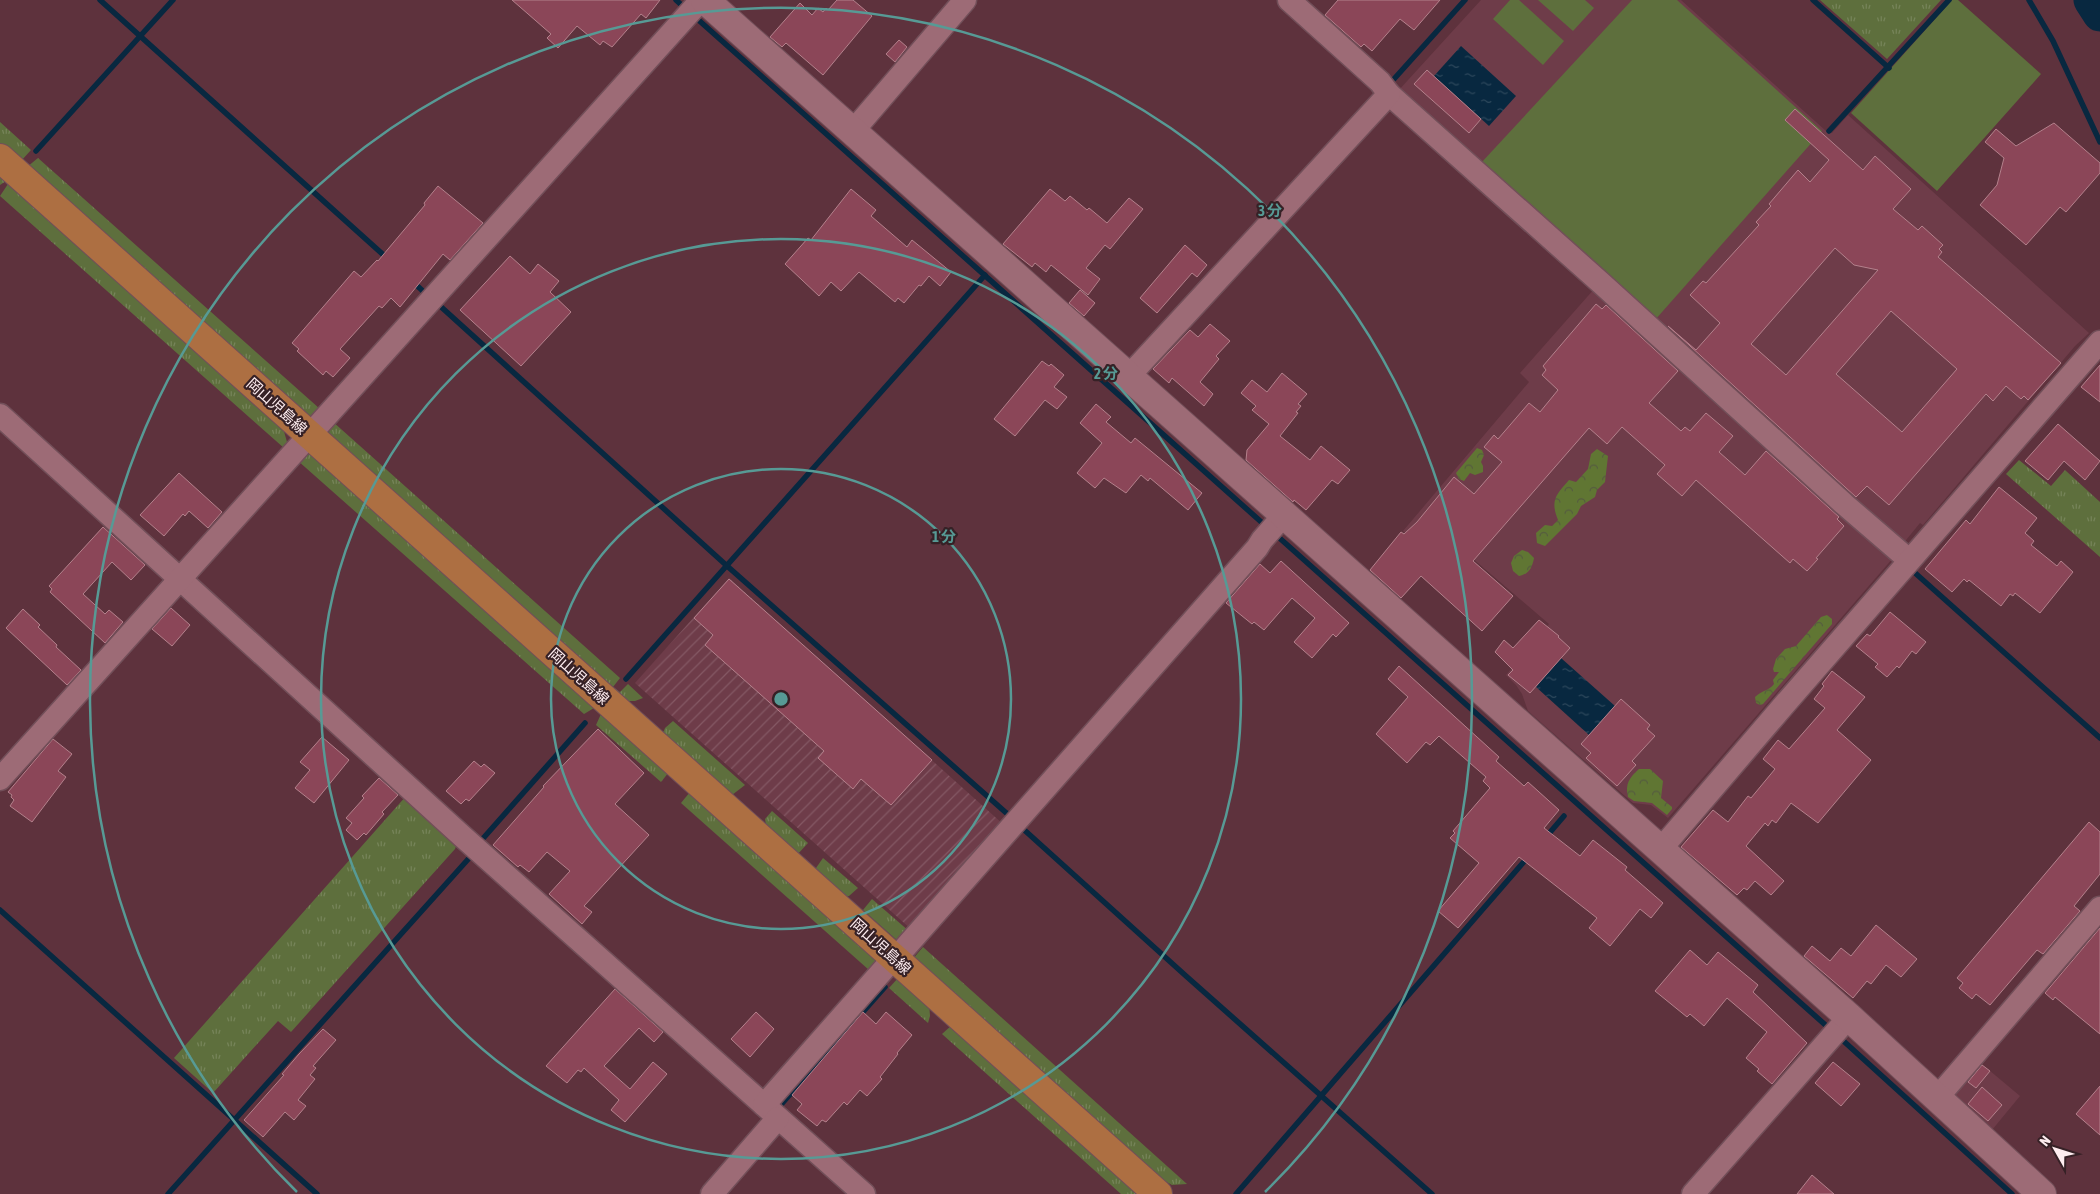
<svg xmlns="http://www.w3.org/2000/svg" width="2100" height="1194" font-family="'Asap Condensed','Noto Sans JP',sans-serif">
<defs>
<pattern id="industrial-furrows" width="10" height="10" patternUnits="userSpaceOnUse" patternTransform="scale(1.25)"><rect width="10" height="10" fill="#6e3c49"/><path d="M-1 1l2-2M0 10L10 0M9 11l2-2" fill="none" stroke="#845864"/></pattern>
<pattern id="grass-tufts" width="24" height="20" patternUnits="userSpaceOnUse" patternTransform="scale(1.25)"><rect width="24" height="20" fill="#5e6f3d"/><path d="M3 7l-1-3M5 7V3M7 7l1-3M15 17l-1-3M17 17v-4M19 17l1-3" fill="none" stroke="#768459"/></pattern>
<pattern id="forest-crowns" width="20" height="18" patternUnits="userSpaceOnUse" patternTransform="scale(1.25)"><rect width="20" height="18" fill="#607633"/><path d="M2 6a3 3 0 1 1 6 0M12 15a3 3 0 1 1 6 0" fill="none" stroke="#555c3f"/></pattern>
<pattern id="water-ripples" width="26" height="14" patternUnits="userSpaceOnUse" patternTransform="scale(1.25)"><rect width="26" height="14" fill="#082840"/><path d="M2 4q2-2 4 0t4 0M15 11q2-2 4 0t4 0" fill="none" stroke="#2d485c"/></pattern>
</defs>
<rect width="100%" height="100%" fill="#5e323d"/>
<!-- built -->
<g fill="#6e3c49">
<path d="M1481,0H1681L1826,131L1832,133L1848,115L2089,333L2075,346L1923,525L1920,523L1902,545L1398,91Z"/>
<path d="M1595,288L1893,558L1668,818L1651,805L1633,803L1578,755L1528,711L1522,694L1516,685L1506,675L1549,624L1451,540L1434,559L1403,531L1529,382L1520,373Z"/>
<path d="M1977,1060L2020,1096L1992,1130L1949,1094Z"/>
</g>
<!-- industrial -->
<path fill="url(#industrial-furrows)" d="M729,578L1004,825L912,930L635,683Z"/>
<!-- grass -->
<g fill="url(#grass-tufts)">
<path d="M1820,0H1941L1887,59Z"/>
<path d="M0,122L31,150L21,161L27,167L38,158L320,409L315,416L308,418L0,145Z"/>
<path d="M0,174L283,428L287,442L284,448L0,196L8,184L6,181L0,185Z"/>
<path d="M332,421L620,678L613,687L620,692L628,684L643,698L635,701H626L324,435Z"/>
<path d="M310,452L669,772L661,782L596,725L601,714L594,708L584,714L297,460L303,454Z"/>
<path d="M2019,460L2051,486L2065,470L2100,502V557L2006,474Z"/>
<path d="M673,721L745,785L732,795L663,733L665,728Z"/>
<path d="M690,792L877,959L869,970L681,803Z"/>
<path d="M407,795L458,841L455,849L291,1032L278,1021L213,1093L174,1058Z"/>
<path d="M772,811L808,843L796,856L766,825L765,819Z"/>
<path d="M823,858L858,888L849,896L844,897L816,873V868Z"/>
<path d="M872,899L910,932L899,942L863,910Z"/>
<path d="M923,947L1187,1184L1172,1185L1163,1180L912,960Z"/>
<path d="M899,977L929,1003L930,1016L928,1023L889,988Z"/>
<path d="M952,1025L1142,1194H1121L942,1034Z"/>
</g>
<!-- forest -->
<g fill="url(#forest-crowns)">
<path d="M1477,448L1482,450L1484,455L1481,462L1483,466V472L1475,475L1470,473L1464,481L1459,479L1456,473Z"/>
<path d="M1597,449L1608,456L1605,482L1597,490L1595,497L1581,506L1577,514L1545,546L1537,543L1536,533L1545,525L1552,526L1558,520C1550,500 1556,495 1569,480L1576,482L1588,469L1591,454Z"/>
<path d="M1522,550L1528,552L1534,558C1532,568 1529,574 1519,576L1513,571L1511,563L1514,556Z"/>
<path d="M1827,615L1832,619V624L1763,704L1760,705L1756,703L1755,697C1761,691 1770,690 1774,684L1773,680L1779,672H1774L1773,669L1776,659L1785,649L1796,646L1821,617Z"/>
<path d="M1639,769H1650L1663,781L1661,798L1672,807V809L1667,815L1652,803L1634,801L1628,797C1625,784 1629,778 1639,769Z"/>
</g>
<!-- garden -->
<g fill="#5e6f3d">
<path d="M1510,0H1519L1564,41L1543,65L1493,19Z"/>
<path d="M1538,0H1585L1594,8L1573,31Z"/>
<path d="M1632,0H1677L1822,131L1655,320L1481,163Z"/>
<path d="M1952,0H1958L2041,74L1937,191L1851,113Z"/>
</g>
<!-- water -->
<g fill="url(#water-ripples)">
<path d="M1461,46L1516,96L1489,126L1434,76Z"/>
<path d="M1561,658L1615,706L1589,735L1536,687Z"/>
</g>
<g fill="none" stroke-linecap="round" stroke-linejoin="round">
<!-- stream -->
<g stroke="#082840" stroke-width="5.5">
<path d="M100,0L388,259"/>
<path d="M676,0L687,10"/>
<path d="M1813,0L1889,68"/>
<path d="M2029,0L2053,41L2100,142"/>
<path d="M694,16L1268,528"/>
<path d="M1394,79L1465,0"/>
<path d="M1829,131L1949,0"/>
<path d="M36,151L173,0"/>
<path d="M412,281L425,293"/>
<path d="M439,305L726,565L1012,818"/>
<path d="M1275,534L1831,1030"/>
<path d="M1914,572L2100,738"/>
<path d="M626,679L985,275"/>
<path d="M1023,825L1021,827L1186,976L1432,1194"/>
<path d="M1546,837L1564,816"/>
<path d="M479,843L585,723"/>
<path d="M0,910L317,1194"/>
<path d="M1838,1036L2012,1194"/>
<path d="M779,1109L778,1108L885,987"/>
<path d="M168,1194L471,856"/>
<path d="M1236,1194L1528,857"/>
</g>
<!-- river -->
<path stroke="#082840" stroke-width="35" d="M2091,0L2100,14"/>
</g>
<!-- building -->
<g fill="#8b4658" stroke="#b4818c" fill-rule="evenodd">
<path d="M512,0H660L646,18L641,14L612,47L603,41L600,45L577,26L558,48L547,38L551,34Z"/>
<path d="M837,0H853L872,16L823,75L786,43L782,47L770,37L800,3L812,15L818,8L823,12L826,8L828,10Z"/>
<path d="M1338,0H1440L1414,30L1400,19L1372,51L1364,44L1361,47L1325,15Z"/>
<path d="M899,40L907,47L895,62L886,54Z"/>
<path d="M1427,70L1481,119L1469,133L1414,84Z"/>
<path d="M1795,109L1863,170L1875,156L1911,189L1893,209L1918,230L1922,226L1943,245L1939,249L1942,252L1938,257L2061,363L2028,400L2024,396L2021,399L2006,386L1993,401L1986,394L1889,505L1867,486L1856,497L1668,326L1696,350L1720,323L1690,295L1703,281L1706,283L1759,225L1756,222L1771,206L1769,204L1798,170L1810,182L1829,160L1785,120ZM1835,248L1854,265L1878,270L1786,375L1751,344ZM1891,311L1957,369L1902,432L1836,374Z"/>
<path d="M2054,123L2100,163V173L2066,212L2060,207L2026,245L1980,205L1997,185L2004,158L1985,142L1996,129L2016,146Z"/>
<path d="M438,186L483,223L450,260L443,254L400,307L391,298L382,308L379,306L340,349L350,358L333,377L326,371L323,375L297,351L299,349L292,343L354,271L361,277L377,260L378,261L425,205L424,203Z"/>
<path d="M851,189L876,210L871,216L907,247L912,240L951,272L940,286L929,276L921,286L919,285L904,303L898,298L895,302L859,272L841,291L831,282L819,296L785,264L808,238L811,240Z"/>
<path d="M1050,189L1065,201L1070,196L1087,210L1089,208L1107,223L1129,198L1143,209L1110,249L1105,245L1086,268L1100,279L1088,295L1051,265L1046,272L1035,263L1032,267L1003,244Z"/>
<path d="M1185,245L1207,265L1197,277L1192,273L1157,313L1140,298Z"/>
<path d="M510,256L530,274L538,264L559,281L550,292L571,312L521,366L460,310Z"/>
<path d="M1080,290L1095,303L1084,316L1069,303Z"/>
<path d="M1596,304L1602,309L1606,305L1678,371L1649,403L1681,431L1685,427L1690,431L1706,413L1733,436L1719,452L1745,475L1766,451L1839,517L1837,519L1844,526L1816,558L1818,559L1807,571L1793,559L1790,563L1696,480L1682,496L1657,474L1665,465L1622,427L1607,444L1589,428L1473,561L1513,596L1482,631L1421,576L1401,598L1370,570L1401,532L1404,534L1417,522L1454,477L1474,494L1502,462L1484,447L1494,435L1498,439L1529,403L1540,412L1558,390L1542,375L1546,370L1543,366Z"/>
<path d="M1210,324L1230,341L1216,356L1219,359L1200,382L1213,394L1204,406L1172,378L1169,383L1153,369L1190,330L1198,337Z"/>
<path d="M1042,361L1049,366L1051,364L1064,375L1054,387L1067,397L1057,409L1045,400L1015,436L994,419Z"/>
<path d="M2100,365V402L2081,387Z"/>
<path d="M1282,373L1307,394L1298,404L1301,406L1296,412L1298,413L1280,436L1310,460L1321,446L1350,470L1338,484L1332,480L1306,510L1294,500L1293,502L1246,460L1247,450L1269,424L1252,410L1256,406L1241,393L1252,380L1267,392Z"/>
<path d="M1096,404L1111,417L1106,422L1131,443L1135,438L1202,493L1188,510L1150,478L1148,481L1141,475L1126,493L1104,478L1095,488L1077,473L1102,443L1080,423Z"/>
<path d="M2058,424L2100,461L2085,480L2064,461L2048,480L2025,461Z"/>
<path d="M179,473L222,512L208,528L189,511L185,516L183,514L164,536L140,515Z"/>
<path d="M1999,487L2037,518L2025,533L2034,541L2031,545L2057,566L2061,561L2073,572L2040,613L2015,593L2013,596L2010,594L2001,606L1969,580L1967,582L1964,579L1952,592L1925,569L1966,520L1970,524Z"/>
<path d="M103,527L145,565L131,580L112,562L83,594L105,614L109,610L123,622L105,643L50,592L52,589L49,586Z"/>
<path d="M1281,561L1349,623L1336,637L1333,634L1312,658L1294,642L1315,618L1292,598L1264,630L1254,622L1252,624L1226,603L1260,564L1270,573Z"/>
<path d="M729,579L932,760L891,805L861,779L853,789L818,758L824,751L705,645L713,635L694,618Z"/>
<path d="M171,608L190,625L172,646L152,629Z"/>
<path d="M23,609L40,625L38,627L57,645L56,647L81,670L67,685L6,628Z"/>
<path d="M1890,612L1926,642L1916,654L1912,651L1899,668L1897,666L1887,677L1875,667L1878,664L1856,646L1867,634L1870,636Z"/>
<path d="M1539,620L1559,636L1558,637L1570,648L1530,693L1508,675L1513,670L1495,652L1504,640L1513,648Z"/>
<path d="M1399,666L1499,757L1496,761L1524,786L1528,782L1559,810L1544,828L1580,856L1593,840L1627,867L1625,870L1663,903L1651,918L1640,909L1610,946L1589,928L1597,918L1519,857L1458,928L1438,911L1479,863L1450,838L1455,833L1453,831L1490,788L1483,781L1486,777L1439,736L1430,745L1426,742L1407,763L1376,734L1408,697L1388,679Z"/>
<path d="M1832,671L1865,697L1837,730L1871,760L1818,823L1791,803L1776,823L1772,820L1768,826L1765,823L1746,846L1784,881L1771,895L1755,881L1747,890L1744,888L1737,895L1681,847L1713,810L1728,822L1748,796L1751,798L1775,769L1763,759L1778,740L1789,749L1825,708L1814,699L1824,686L1822,684Z"/>
<path d="M1621,699L1650,725L1647,729L1655,736L1632,761L1636,765L1617,786L1586,758L1591,753L1581,744Z"/>
<path d="M598,729L644,773L615,804L649,835L584,906L592,912L582,924L549,894L570,871L547,852L529,872L520,865L518,867L493,845L544,787L543,786Z"/>
<path d="M322,737L349,760L314,803L295,788L310,770L300,762Z"/>
<path d="M53,739L72,754L58,771L66,777L32,822L10,806L14,800L11,797L12,795L8,792Z"/>
<path d="M474,761L481,767L484,764L495,773L469,801L466,799L461,804L446,791Z"/>
<path d="M379,778L398,795L382,812L384,814L366,835L364,833L357,840L346,830L352,823L346,818L364,798L362,796Z"/>
<path d="M2089,822L2100,832V874L2074,906L2080,911L2043,954L2037,950L1990,1005L1976,994L1972,999L1959,988L1963,983L1957,978Z"/>
<path d="M1876,925L1917,959L1901,977L1886,965L1871,984L1867,981L1853,998L1804,956L1812,946L1830,961L1841,948L1851,956Z"/>
<path d="M2100,928V1034L2055,997L2053,1000L2045,993Z"/>
<path d="M1690,950L1707,965L1718,952L1758,985L1753,992L1807,1043L1772,1084L1757,1071L1759,1069L1746,1058L1767,1032L1727,998L1704,1026L1690,1014L1687,1017L1655,991Z"/>
<path d="M615,989L663,1032L654,1042L639,1028L604,1066L630,1089L653,1062L667,1074L625,1122L611,1110L619,1100L584,1068L581,1072L578,1070L567,1083L546,1066Z"/>
<path d="M756,1012L774,1029L750,1057L731,1039Z"/>
<path d="M863,1012L876,1024L886,1012L912,1035L897,1053L898,1054L880,1077L882,1079L867,1096L860,1090L847,1105L844,1102L826,1122L822,1120L817,1126L797,1110L802,1104L792,1095Z"/>
<path d="M323,1029L336,1040L313,1066L316,1068L310,1075L315,1079L298,1100L306,1106L294,1120L285,1112L263,1137L244,1120L284,1075L282,1074L299,1054Z"/>
<path d="M1833,1062L1860,1084L1841,1106L1815,1083Z"/>
<path d="M1982,1065L1990,1071L1976,1088L1968,1082Z"/>
<path d="M2100,1086V1135L2076,1114Z"/>
<path d="M1982,1087L2002,1105L1988,1121L1968,1104Z"/>
<path d="M1812,1175L1834,1194H1797Z"/>
</g>
<g fill="none" stroke-linecap="round" stroke-linejoin="round">
<defs>
<g id="street">
<path d="M1389,94L1601,283L1844,504L1909,560"/>
<path d="M853,131L965,0"/>
<path d="M1128,377L1389,94L1380,82L1289,0"/>
<path d="M0,415L462,836L864,1194"/>
<path d="M0,779L701,0"/>
<path d="M1660,850L1784,705L2100,342"/>
<path d="M1937,1098L2100,908"/>
<path d="M764,1105L884,969L903,950L1257,548L1262,540L1284,515"/>
<path d="M712,1194L778,1118"/>
<path d="M1693,1194L1849,1017"/>
</g>
<path id="secondary" d="M705,0L1849,1017L2042,1194"/>
<path id="primary" d="M0,158L1158,1194"/>
</defs>
<!-- street casing -->
<use href="#street" stroke="#724f59" stroke-width="25"/>
<!-- secondary casing -->
<use href="#secondary" stroke="#724f59" stroke-width="30"/>
<!-- primary casing -->
<use href="#primary" stroke="#724f59" stroke-width="30"/>
<!-- street -->
<use href="#street" stroke="#9d6b76" stroke-width="22"/>
<!-- secondary -->
<use href="#secondary" stroke="#9d6b76" stroke-width="28"/>
<!-- primary -->
<use href="#primary" stroke="#ad6f42" stroke-width="28"/>
</g>
<!-- distance rings -->
<g fill="none" stroke="#579a95" stroke-width="2.5">
<circle cx="781" cy="699" r="230"/>
<circle cx="781" cy="699" r="460"/>
<path d="M297 1192A691 691 0 1 1 1265 1192"/>
</g>
<g text-anchor="middle" dominant-baseline="central" stroke-width="4.5" stroke-linejoin="round" paint-order="stroke">
<!-- street labels -->
<g font-size="15" fill="#feedf0" stroke="#362126">
<text transform="translate(277 406) rotate(42)">岡山児島線</text>
<text transform="translate(579 676) rotate(42)">岡山児島線</text>
<text transform="translate(881 946) rotate(42)">岡山児島線</text>
</g>
</g>
<circle cx="781" cy="699" r="8" fill="#579a95" stroke="#362126" stroke-width="2.5"/>
<g font-size="15" text-anchor="middle" font-weight="bold" fill="#579a95" stroke="#362126" stroke-width="4.5" stroke-linejoin="round" paint-order="stroke">
<text x="1270" y="216">3 分</text>
<text x="1106" y="379">2 分</text>
<text x="944" y="542">1 分</text>
</g>
<!-- north arrow -->
<g transform="translate(2055 1149) rotate(309)" stroke="#362126" stroke-width="4" paint-order="stroke">
<path d="M0-4L9 19L0 12L-9 19Z" fill="#feedf0"/>
<text y="-8" font-size="14" font-weight="bold" text-anchor="middle" fill="#feedf0">N</text>
</g>
</svg>
